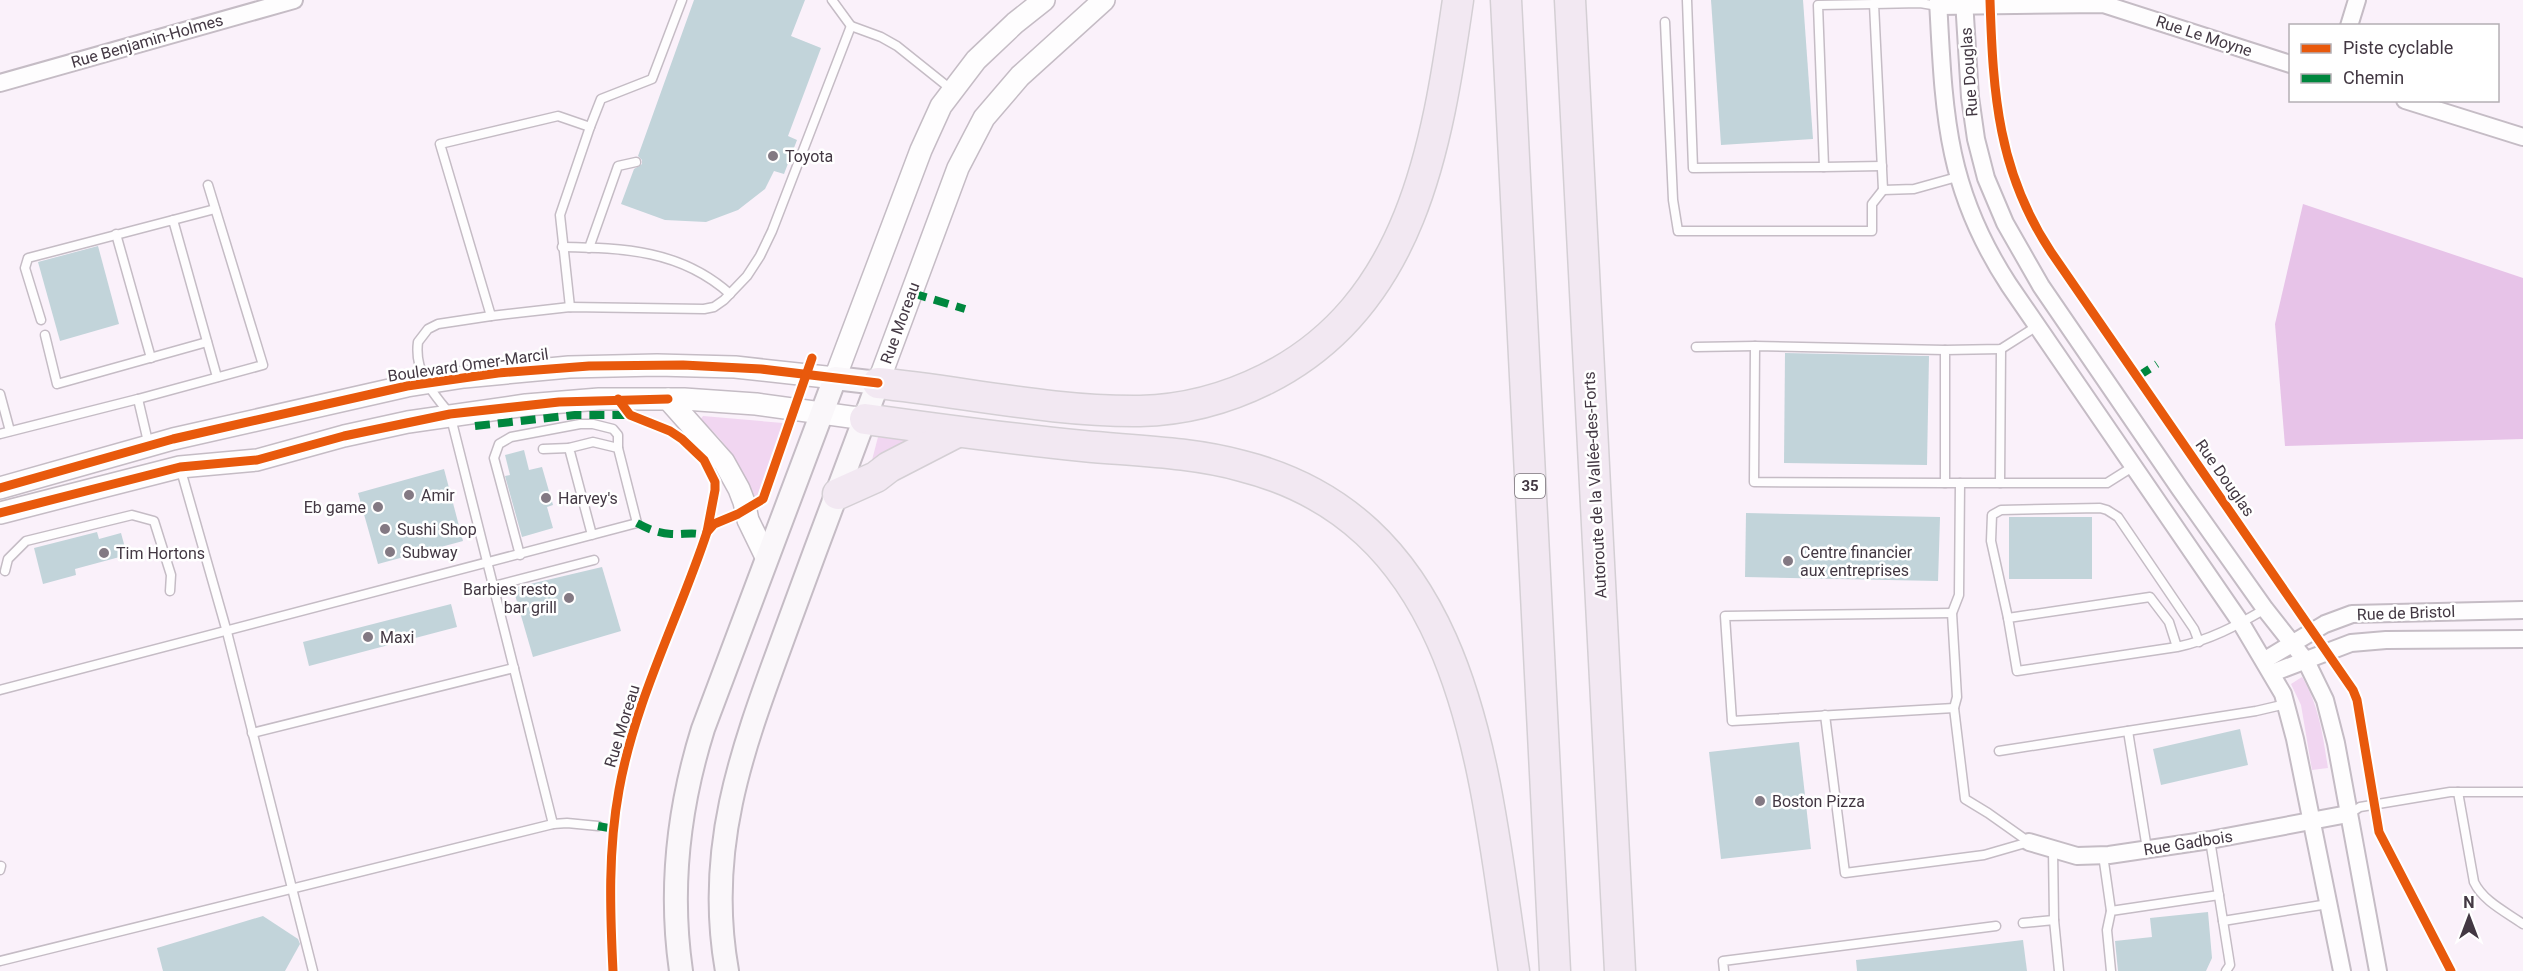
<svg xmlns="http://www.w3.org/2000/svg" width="2523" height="971" font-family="Roboto,sans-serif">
<rect width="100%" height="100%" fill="#faf1fa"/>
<!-- green -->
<g fill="#f1d6f1">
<path d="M703,416L783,423L756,500C742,469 727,441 700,420Z"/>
<path d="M878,437L912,441L871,464Z"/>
<path d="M2302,677C2319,705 2323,736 2328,768L2312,770L2301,705L2291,684Z"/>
</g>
<!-- forest -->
<path fill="#e7c3e8" d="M2303,204L2523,278V439L2285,446L2275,324Z"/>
<!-- building -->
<g fill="#c2d4da">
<path d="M694,0H805L791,36L821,48L788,136L797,140L784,174L774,171L765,189L738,210L706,222L665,220L621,204L634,169L642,164V160L638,156Z"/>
<path d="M1711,0H1803L1813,139L1721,145Z"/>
<path d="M98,246L119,324L60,341L38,262Z"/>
<path d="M1785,353L1929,356L1927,465L1784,463Z"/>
<path d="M524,450L529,470L542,467L553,505L547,507L553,528L522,537L505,476L510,475L505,455Z"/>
<path d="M444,469L463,541L378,564L358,493Z"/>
<path d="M1746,513L1940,517L1938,581L1745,577Z"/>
<rect x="2009" y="517" width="83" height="62"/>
<path d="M97,532L99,539L121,533L127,555L75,569L76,575L43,584L34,548Z"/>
<path d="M602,567L621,631L533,657L513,588Z"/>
<path d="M451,604L457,627L309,666L303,642Z"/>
<path d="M2240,729L2248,765L2161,785L2153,749Z"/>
<path d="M1799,742L1811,849L1721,859L1709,752Z"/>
<path d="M2208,912L2212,958L2206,971H2118L2115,941L2152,937L2150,918Z"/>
<path d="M263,916L298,939L300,944L285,971H163L157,948Z"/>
<path d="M2023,940L2027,971H1857L1856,960Z"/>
</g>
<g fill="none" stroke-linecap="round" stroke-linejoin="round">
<defs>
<g id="service">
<path d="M832,0L851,26"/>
<path d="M1687,0L1693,168L1824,167"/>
<path d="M1874,4L1818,5L1824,167L1882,166"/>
<path d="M1938,6L1920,3L1874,4L1883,190L1914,189L1957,177"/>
<path d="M1665,22L1673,200L1678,231H1872V204L1883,190"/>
<path d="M590,127L601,99L652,79L682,0"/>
<path d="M173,220L215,209"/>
<path d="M116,234L151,358"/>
<path d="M562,247C624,248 681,250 730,294"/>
<path d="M589,248L618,166L636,162"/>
<path d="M491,316L440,144L558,116L590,127L560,215L570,307"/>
<path d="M41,320L25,268L28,258L173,220L217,377"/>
<path d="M2037,326L2001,349L1945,350V483H2107L2134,466"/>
<path d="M45,335L57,384L207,342"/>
<path d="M1696,347L1755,346"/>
<path d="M1945,350L1755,346L1754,482L1945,483"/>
<path d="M0,394L10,431"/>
<path d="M138,399L263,365L208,185"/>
<path d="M0,434L138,399L149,446"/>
<path d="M543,449L569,448"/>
<path d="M180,467L227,632L313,971"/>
<path d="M1960,483L1959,595L1952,613L1957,697L1954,708L1965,799L1988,813L2029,842"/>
<path d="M2000,483L2001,349"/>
<path d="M520,555L494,458L499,444L511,437L580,424H593L613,429L618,435V448"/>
<path d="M5,571L8,559L26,541L132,515L154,521L171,575L170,591"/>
<path d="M494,586L594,560"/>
<path d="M1952,613L1725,616L1732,721L1954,708"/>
<path d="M2008,618L1991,541L1992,515L2001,510L2100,508L2107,510L2118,517L2194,629L2199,642"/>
<path d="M2177,647L2169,622L2150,597L2008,618L2017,671L2177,647C2210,640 2236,626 2265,609"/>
<path d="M0,690L637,523L618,448L593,442L569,448L592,535"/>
<path d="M1825,715L1845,873L1984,855L2029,842"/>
<path d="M2128,731L2147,849"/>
<path d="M252,733L514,668"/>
<path d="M1999,751L2256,711L2286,704"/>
<path d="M2458,792L2474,882C2483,901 2506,912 2523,924"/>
<path d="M2349,814L2360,807L2450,792H2523"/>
<path d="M553,824L567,823L598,826"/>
<path d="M2210,840L2223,921L2328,904"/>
<path d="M2053,850L2054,920"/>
<path d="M2103,855L2111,911"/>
<path d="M0,870L1,866"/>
<path d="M2223,921L2230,965L2226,971"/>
<path d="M2023,923L2054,920L2059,971"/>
<path d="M0,961L553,824L450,414C432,392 414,372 418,342L428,329L438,324L491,316L570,307L704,309L714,307L724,300L747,276L760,256L772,231L851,26L881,37L897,46L952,90"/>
<path d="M1724,971L1723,961L1996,926"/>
<path d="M2111,971L2107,930L2111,911L2219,895"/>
</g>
<g id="minor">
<path d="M1938,0C1944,112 1945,187 2009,285L2241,623L2283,694L2295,739L2342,971"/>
<path d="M1964,0L1970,97L1976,139L1986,178L2005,223L2041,286L2180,489L2265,609L2306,661L2325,700L2336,743L2378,971"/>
<path d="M1938,6L2103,4L2290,64"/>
<path d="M2349,26L2357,0"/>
<path d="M0,83L294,0"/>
<path d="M2405,100L2523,137"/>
<path d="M2265,660L2325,624L2352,614L2523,610"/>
<path d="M2272,673L2351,643L2386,640L2523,639"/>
<path d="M2029,842L2077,856L2109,855L2210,840L2348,814"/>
</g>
<g id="tertiary">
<path d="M878,383L958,168L984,118L1020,76L1104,0"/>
<path d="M668,399L724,462L739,489L744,502L748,520L766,557"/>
<path d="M0,488L173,439L407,386L464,377L569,367L657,365L735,367L835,378L921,150L941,106L976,60L1015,23L1044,0"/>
<path d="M0,513L180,467L257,460L344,436L408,422L526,405L599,399H684L756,404L865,419"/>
</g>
<path id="secondary" d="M681,971C669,888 678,809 703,729L835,378L878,383C849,462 818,542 789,622C746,740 704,842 727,971"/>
<g id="motorway">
<path d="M1506,0L1555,971"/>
<path d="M1570,0L1620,971"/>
<path d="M878,383C965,392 1053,412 1140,411C1185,410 1226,399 1266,379C1412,306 1437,146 1458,0"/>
<path d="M865,419C937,429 1010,439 1083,446C1136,451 1191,452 1242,466C1472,524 1484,778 1514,971"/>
<path d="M838,494L876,477L889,467L957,432"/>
</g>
</defs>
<!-- service casing -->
<use href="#service" stroke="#c5bcc5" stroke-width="11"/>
<!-- minor casing -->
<use href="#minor" stroke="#c5bcc5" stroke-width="20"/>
<!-- tertiary casing -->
<use href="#tertiary" stroke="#c5bcc5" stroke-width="24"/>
<!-- secondary casing -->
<use href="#secondary" stroke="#c5bcc5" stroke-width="26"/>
<!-- motorway casing -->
<use href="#motorway" stroke="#d4cfd4" stroke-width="33"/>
<!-- service -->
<use href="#service" stroke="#fefdfe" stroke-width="8"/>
<!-- minor -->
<use href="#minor" stroke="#fefdfe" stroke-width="16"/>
<!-- tertiary -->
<use href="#tertiary" stroke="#fefdfe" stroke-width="21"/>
<!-- secondary -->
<use href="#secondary" stroke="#faf7fa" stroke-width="22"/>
<!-- motorway -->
<use href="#motorway" stroke="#f2e8f2" stroke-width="30"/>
<!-- quiet -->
<g stroke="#00873e" stroke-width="8" stroke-dasharray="15 8" stroke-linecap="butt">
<path d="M912,293L965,309"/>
<path d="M2137,377L2157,364"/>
<path d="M475,426L575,415H630"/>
<path d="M637,523C648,529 658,533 671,534C684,535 693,531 706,536"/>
<path d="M598,826L614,829"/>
</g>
<defs>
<g id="cycleway">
<path d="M1990,0C1993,94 1998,172 2051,252L2353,690L2357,700L2379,832L2451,971"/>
<path d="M618,399L630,415L670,431L682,439L704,460L715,482V490L707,532"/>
<path d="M0,488L173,439L407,386L498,373L589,366L683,365L761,369L878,383"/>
<path d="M0,513L180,467L257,460L344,436L450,414L559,402L668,399"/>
<path d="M613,971C610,910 608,850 619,790C635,700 679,617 707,532L714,524L738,514L763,499L812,358"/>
</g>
</defs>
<!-- cycleway casing -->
<use href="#cycleway" stroke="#fff" stroke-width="13"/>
<!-- cycleway -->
<use href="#cycleway" stroke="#e8590c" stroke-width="9"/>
</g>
<!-- markers -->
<g fill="#837983" stroke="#fff" stroke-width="2">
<circle cx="773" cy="156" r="6"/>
<circle cx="409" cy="495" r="6"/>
<circle cx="546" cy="498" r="6"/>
<circle cx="378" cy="507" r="6"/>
<circle cx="385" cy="529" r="6"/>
<circle cx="390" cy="552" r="6"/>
<circle cx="104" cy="553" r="6"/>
<circle cx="1788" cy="561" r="6"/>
<circle cx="569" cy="598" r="6"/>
<circle cx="368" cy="637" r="6"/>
<circle cx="1760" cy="801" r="6"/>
</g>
<g text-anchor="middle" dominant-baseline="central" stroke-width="5" stroke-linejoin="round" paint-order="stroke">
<!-- shield labels -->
<rect fill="#fff" stroke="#7b747b" stroke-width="1.5" x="1515" y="474" width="30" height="24" rx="4.5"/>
<g font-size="15" font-weight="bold" fill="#433843">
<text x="1530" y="486">35</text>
</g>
<!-- street labels -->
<g font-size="16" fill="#433843" stroke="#fff">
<text transform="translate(2204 36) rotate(18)">Rue Le Moyne</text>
<text transform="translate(147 41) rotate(-16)">Rue Benjamin-Holmes</text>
<text transform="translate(1969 72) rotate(-94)">Rue Douglas</text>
<text transform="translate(900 323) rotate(-70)">Rue Moreau</text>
<text transform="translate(468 365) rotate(-8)">Boulevard Omer-Marcil</text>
<text transform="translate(2225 478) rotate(55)">Rue Douglas</text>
<text transform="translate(1595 485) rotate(-93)">Autoroute de la Vallée-des-Forts</text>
<text transform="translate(2406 613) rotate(-2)">Rue de Bristol</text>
<text transform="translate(622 726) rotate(-73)">Rue Moreau</text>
<text transform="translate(2188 843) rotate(-9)">Rue Gadbois</text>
</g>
<!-- poi labels -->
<g font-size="16" fill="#433843" stroke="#fff" text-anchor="start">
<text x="785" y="156">Toyota</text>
<text x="421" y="495">Amir</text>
<text x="558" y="498">Harvey's</text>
<text x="366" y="507" text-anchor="end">Eb game</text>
<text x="397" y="529">Sushi Shop</text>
<text x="402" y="552">Subway</text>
<text x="1800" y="552">Centre financier<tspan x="1800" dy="18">aux entreprises</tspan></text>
<text x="116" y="553">Tim Hortons</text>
<text x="557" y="589" text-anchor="end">Barbies resto<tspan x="557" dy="18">bar grill</tspan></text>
<text x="380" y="637">Maxi</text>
<text x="1772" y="801">Boston Pizza</text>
</g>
</g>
<!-- legend -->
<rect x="2289" y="24" width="210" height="78" fill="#ffffff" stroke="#b4afb4" stroke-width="1.5"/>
<rect x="2301" y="44" width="30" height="9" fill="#e8590c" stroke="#b4afb4" stroke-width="1.5"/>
<text x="2343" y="54" font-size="18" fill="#433843">Piste cyclable</text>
<rect x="2301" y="74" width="30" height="9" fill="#00873e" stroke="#b4afb4" stroke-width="1.5"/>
<text x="2343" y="84" font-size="18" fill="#433843">Chemin</text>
<!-- north arrow -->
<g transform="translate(2469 917)" stroke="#ffffff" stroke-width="4.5" paint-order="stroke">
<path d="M0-4.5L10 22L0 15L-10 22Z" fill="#433843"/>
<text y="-9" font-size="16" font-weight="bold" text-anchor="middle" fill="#433843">N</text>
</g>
</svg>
